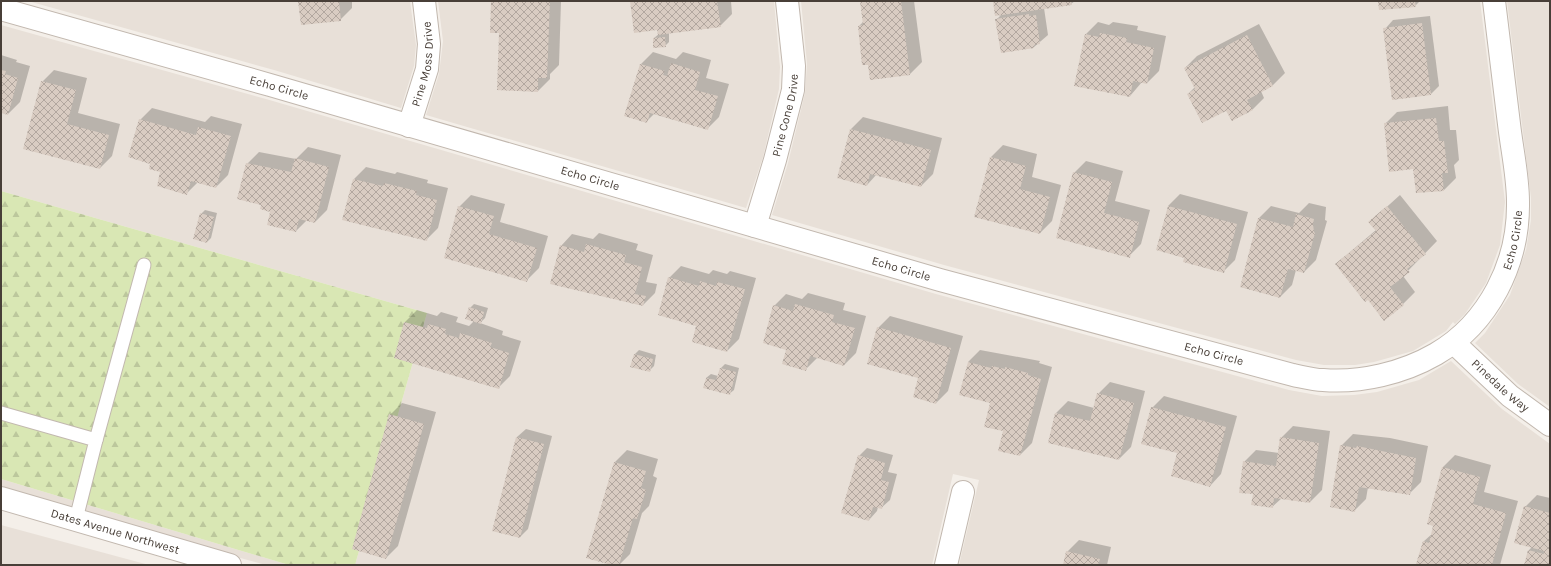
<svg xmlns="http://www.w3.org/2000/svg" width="1551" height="566" font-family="Karla,sans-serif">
<defs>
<pattern id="forest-firs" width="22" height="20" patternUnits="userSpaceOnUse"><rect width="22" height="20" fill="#d9e7b4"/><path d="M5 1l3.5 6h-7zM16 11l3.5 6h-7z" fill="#bcc79c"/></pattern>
<pattern id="building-cross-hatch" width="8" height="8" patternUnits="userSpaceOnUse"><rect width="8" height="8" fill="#d9ccc2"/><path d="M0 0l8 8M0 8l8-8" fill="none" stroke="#b2a79f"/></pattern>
</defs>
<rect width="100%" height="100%" fill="#f4efe9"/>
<!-- residential -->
<g fill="#e8e0d8">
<path d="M28,1H410L416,45L414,66L401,108L274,70Z"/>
<path d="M438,1H774L780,67L779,89L763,157L746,208L426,115L439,74L443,41Z"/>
<path d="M801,1H1480L1505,202L1500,245L1486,283L1465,314L1455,324L1453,322L1446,331L1413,351L1374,362L1355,365H1324L1296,360L944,265L772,215L788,163L805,93L807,64Z"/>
<path d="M1507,1H1550V407L1518,384L1475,343L1485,333L1510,295L1526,250L1531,220V198Z"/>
<path d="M1,25L266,99L936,294L1289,390L1322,396L1354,395L1377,392L1419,380L1451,361L1502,409L1550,444V565H959L979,480L953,474L932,565H355L427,313L1,191Z"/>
<path d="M1,479L289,565H266L1,493Z"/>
<path d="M1,525L149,565H1Z"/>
</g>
<!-- forest -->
<path fill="url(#forest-firs)" d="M1,191L427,313L355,565H289L1,479Z"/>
<!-- shadow -->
<g fill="#0003">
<path d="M299,1H352V8L340,20Z"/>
<path d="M492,1H561L559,65L550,74V79L538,91L500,32Z"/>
<path d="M631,1H731L732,14L720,26L669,33V42L665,46L654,38L659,34L658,29Z"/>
<path d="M861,1H914L922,62L910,74L869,63L859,26L864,21Z"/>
<path d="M994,1H1075L1071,4L1044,8L1048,35L1034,47L996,20L1001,15Z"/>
<path d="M1379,1H1420L1415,6Z"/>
<path d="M1430,16L1439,86L1431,94L1385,29L1393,20Z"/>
<path d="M1098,22L1109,25L1113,22L1138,26L1137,30L1166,36L1159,71L1147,83L1142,82L1130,96L1086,34Z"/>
<path d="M1259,24L1285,73L1273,85L1261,91L1264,98L1252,110L1226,109L1188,94L1195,87L1185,68L1197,56Z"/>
<path d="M653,52L676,59L683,52L711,60L706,78L729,84L719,117L707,129L654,114L646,122L641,64Z"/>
<path d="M1,55L17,60L16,62L30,66L20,102L8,114L1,112Z"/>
<path d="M54,70L87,78L78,113L120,124L112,156L100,168L24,148L42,82Z"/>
<path d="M1448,106L1450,130H1456L1459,160L1454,165L1456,178L1444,190L1414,168L1385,124L1397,112Z"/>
<path d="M152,108L205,122L211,116L242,124L228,175L216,187L198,182L187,193L152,163L140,120Z"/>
<path d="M863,117L942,138L933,174L921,186L877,174L867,185L838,177L851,129Z"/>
<path d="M1003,145L1037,154L1032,177L1061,185L1052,221L1040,233L991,157Z"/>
<path d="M308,147L341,155L327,210L315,222L307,220L296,231L262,205L247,164L259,152L296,159Z"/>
<path d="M1086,161L1123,171L1115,201L1150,210L1141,244L1129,256L1074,173Z"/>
<path d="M366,167L395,174L397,172L428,180L427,183L448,188L438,228L426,240L354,179Z"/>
<path d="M1180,194L1248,212L1235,260L1223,272L1185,257L1168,206Z"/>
<path d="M471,195L505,204L500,222L548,236L539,268L527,280L459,207Z"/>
<path d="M1400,195L1437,241L1403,276L1415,292L1403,304L1368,298L1336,264L1376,230L1370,222Z"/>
<path d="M1309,203L1326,207L1325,220L1327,221L1316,260L1304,272L1296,270L1292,285L1280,297L1241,287L1259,218L1271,206L1299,213Z"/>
<path d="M205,210L217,213L211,238L207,242L201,214Z"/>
<path d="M599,233L638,244L636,250L653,255L646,282L657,284L655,293L643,305L561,246L572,234L593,239Z"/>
<path d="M681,266L709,274L713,270L727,274L730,271L756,278L739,339L727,351L697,326L669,278Z"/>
<path d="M808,293L845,303L843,310L866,316L856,353L844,365L818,357L805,370L787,349L774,306L786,294L802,299Z"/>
<path d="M474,304L488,308L485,318L480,323L503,331L502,335L521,341L510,376L498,388L395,357L405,322L417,310L437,316L441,312L458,317L456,322L469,326L474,321L470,308Z"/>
<path d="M890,316L963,336L948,391L936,403L919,378L878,328Z"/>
<path d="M639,350L656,355L654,366L650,370L632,366L635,354Z"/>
<path d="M980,350L1040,361L1039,363L1052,367L1032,443L1020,455L1004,431L992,403L968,362Z"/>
<path d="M725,364L739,368L734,390L729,394L706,378L711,374L718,376L721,368Z"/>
<path d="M1110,382L1145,391L1131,447L1119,459L1056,413L1068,401L1094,408L1098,394Z"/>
<path d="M1164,396L1237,416L1221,474L1210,486L1178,452L1152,408Z"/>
<path d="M402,403L436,412L398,546L386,558L390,415Z"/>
<path d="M1293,426L1330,431L1322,490L1310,502L1282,498L1272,507L1254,494L1244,462L1256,450L1279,453L1281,438Z"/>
<path d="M526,429L552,436L528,529L520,537L517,437Z"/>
<path d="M1353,434L1390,438L1428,446L1421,482L1409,494L1368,487L1366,499L1354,511L1341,446Z"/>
<path d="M867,448L893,455L888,472L897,474L890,500L881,508L878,507L877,511L869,520L859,456Z"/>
<path d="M627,450L658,459L653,476L657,478L649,506L642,513L630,554L619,565H614L587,557L615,462Z"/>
<path d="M1455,455L1491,465L1484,492L1518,501L1500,565H1424L1418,563L1423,542L1433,533L1443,467Z"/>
<path d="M1537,495L1550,498V565H1525L1529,550L1532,547L1525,507Z"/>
<path d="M1079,540L1111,547L1107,565H1064L1067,552Z"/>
</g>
<!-- building -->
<g fill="url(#building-cross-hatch)">
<path d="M298,1H339L341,21L301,25Z"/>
<path d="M491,1H550L547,78H538V92L497,90L499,33H490Z"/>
<path d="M630,1H717L721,27L658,35L657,30L634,33Z"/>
<path d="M860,1H901L910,75L870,80L868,65H862L858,26L863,25Z"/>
<path d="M993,1H1071L1072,5L995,16Z"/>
<path d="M1378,1H1415L1416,7L1379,10Z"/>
<path d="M1029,14V16L1036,15L1040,44L1034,45V48L1001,53L995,19Z"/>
<path d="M1422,23L1431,95L1392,100L1383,28Z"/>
<path d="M1100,33L1127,38L1126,42L1154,48L1147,84L1133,81L1130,97L1074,86L1085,34L1099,37Z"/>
<path d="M1247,35L1273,86L1247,100L1253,110L1232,121L1226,111L1202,123L1187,94L1195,89L1184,68Z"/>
<path d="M665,37L666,47L653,48V38Z"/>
<path d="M671,63L700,72L695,90L718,96L708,130L650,113L647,123L624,116L640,64L665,71L663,75L667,76Z"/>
<path d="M1,70L6,71L5,74L18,78L8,115L1,113Z"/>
<path d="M41,81L76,90L67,124L109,135L100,169L23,149Z"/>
<path d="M1436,118L1439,141H1444L1448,173H1442L1444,191L1416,193L1413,169L1389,172L1384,123Z"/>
<path d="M139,119L196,135L198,127L231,136L216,188L191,181L187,195L157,186L160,172L149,169L150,164L128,157Z"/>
<path d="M850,129L931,150L921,187L870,174L867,186L837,178Z"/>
<path d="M990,157L1026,166L1020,189L1050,197L1040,234L974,217Z"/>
<path d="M295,158L329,167L315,223L299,219L296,232L267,225L270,212L260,209L261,205L237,199L246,163L291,172Z"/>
<path d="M1073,172L1112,182L1104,213L1139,222L1130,258L1056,238Z"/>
<path d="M353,179L383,186L384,183L417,191L416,195L437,200L427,241L342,220Z"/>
<path d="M458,206L494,216L489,234L537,248L527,282L444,258Z"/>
<path d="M1168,206L1237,224L1224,273L1183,262L1184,258L1156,250Z"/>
<path d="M1387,206L1426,254L1407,269L1410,272L1390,287L1404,305L1384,321L1368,300L1365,302L1335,264L1376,231L1368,222Z"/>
<path d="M200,213L214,217L207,243L193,239Z"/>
<path d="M1296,214L1314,219L1313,224L1314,232L1315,233L1304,273L1288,269L1280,298L1240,287L1258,218L1293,227Z"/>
<path d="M586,244L626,255L624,262L642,267L635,294L646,296L643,306L550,284L560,245L584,252Z"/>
<path d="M668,277L699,286L700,281L716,286L717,282L745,289L727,352L692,342L696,326L658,315Z"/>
<path d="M795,304L834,315L832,322L855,328L844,366L810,356L806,371L782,364L786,350L763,343L773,305L793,311Z"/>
<path d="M469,307L484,312L481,324L465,319Z"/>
<path d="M404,322L427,328L428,324L446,329L445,334L459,338L460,333L492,343L490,347L509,353L499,389L394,358Z"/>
<path d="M877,327L951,348L936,404L913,397L918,378L867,364Z"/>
<path d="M634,354L653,359L650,372L630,367Z"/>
<path d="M968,362L991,368L992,366L1005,369V367L1028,373V375L1041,379L1020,456L998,451L1003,431L984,427L990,403L959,395Z"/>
<path d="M720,368L736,372L730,395L703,388L706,378L716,380Z"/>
<path d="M1097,393L1134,403L1119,460L1048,443L1055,413L1090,421Z"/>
<path d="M1151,407L1226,427L1210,487L1171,476L1177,453L1141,444Z"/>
<path d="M389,414L424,424L386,559L352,549Z"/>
<path d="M516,437L544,444L520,538L492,531Z"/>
<path d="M1280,437L1319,443L1310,503L1274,498L1273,508L1251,505L1253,494L1239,493L1243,461L1276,466Z"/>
<path d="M1340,445L1356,448L1357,446L1416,458L1410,495L1359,487L1355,512L1330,507Z"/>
<path d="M858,455L885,463L881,480L889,482L882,509L873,507L869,521L841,513Z"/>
<path d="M614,462L646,471L641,488L646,490L637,519L633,518L619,565H611L586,558Z"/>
<path d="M1442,467L1480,477L1473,504L1506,513L1492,565L1416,564L1423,541L1429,543L1433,526L1427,524Z"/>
<path d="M1524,506L1550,513V565H1524L1528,550L1544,554V551L1514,543Z"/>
<path d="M1066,551L1100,559L1098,565H1063Z"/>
</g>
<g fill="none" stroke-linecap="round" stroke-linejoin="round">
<defs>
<g id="service">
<path d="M1,413L96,440L76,519"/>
<path d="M96,440L144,265"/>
</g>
<g id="minor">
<path id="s1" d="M1,9L270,85L940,280L1293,375C1303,377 1313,380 1323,380C1361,383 1403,373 1436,354C1489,323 1519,263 1518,202C1518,176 1512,150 1509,124C1504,83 1499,42 1494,1"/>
<path id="s2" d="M409,126L427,69L429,44L424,1"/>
<path id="s3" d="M755,226L775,160L793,90L794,66L787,1"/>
<path id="s4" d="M1454,343L1510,396L1550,425"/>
<path id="s5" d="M1,498L230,565"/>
<path d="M946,565L963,492"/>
</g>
</defs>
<!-- service casing -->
<use href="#service" stroke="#c2b8af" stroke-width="15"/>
<!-- minor casing -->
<use href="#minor" stroke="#c2b8af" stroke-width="24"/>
<!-- service -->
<use href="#service" stroke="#fff" stroke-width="13"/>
<!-- minor -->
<use href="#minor" stroke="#fff" stroke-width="22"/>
</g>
<g text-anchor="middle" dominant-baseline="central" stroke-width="3.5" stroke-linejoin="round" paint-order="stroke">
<!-- street labels -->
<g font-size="12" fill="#483f38" stroke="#fff">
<text stroke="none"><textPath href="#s2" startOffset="64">Pine Moss Drive</textPath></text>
<text stroke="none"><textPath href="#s1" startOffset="289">Echo Circle</textPath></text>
<text stroke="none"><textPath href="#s3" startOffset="115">Pine Cone Drive</textPath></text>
<text stroke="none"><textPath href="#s1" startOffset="613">Echo Circle</textPath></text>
<text stroke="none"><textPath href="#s1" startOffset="1633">Echo Circle</textPath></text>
<text stroke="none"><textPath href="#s1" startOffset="937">Echo Circle</textPath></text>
<text stroke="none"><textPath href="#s1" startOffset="1261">Echo Circle</textPath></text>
<text stroke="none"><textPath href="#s4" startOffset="63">Pinedale Way</textPath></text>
<text stroke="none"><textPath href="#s5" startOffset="119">Dates Avenue Northwest</textPath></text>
</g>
</g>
<!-- border -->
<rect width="1551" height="566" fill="none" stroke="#483f38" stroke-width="4"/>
</svg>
